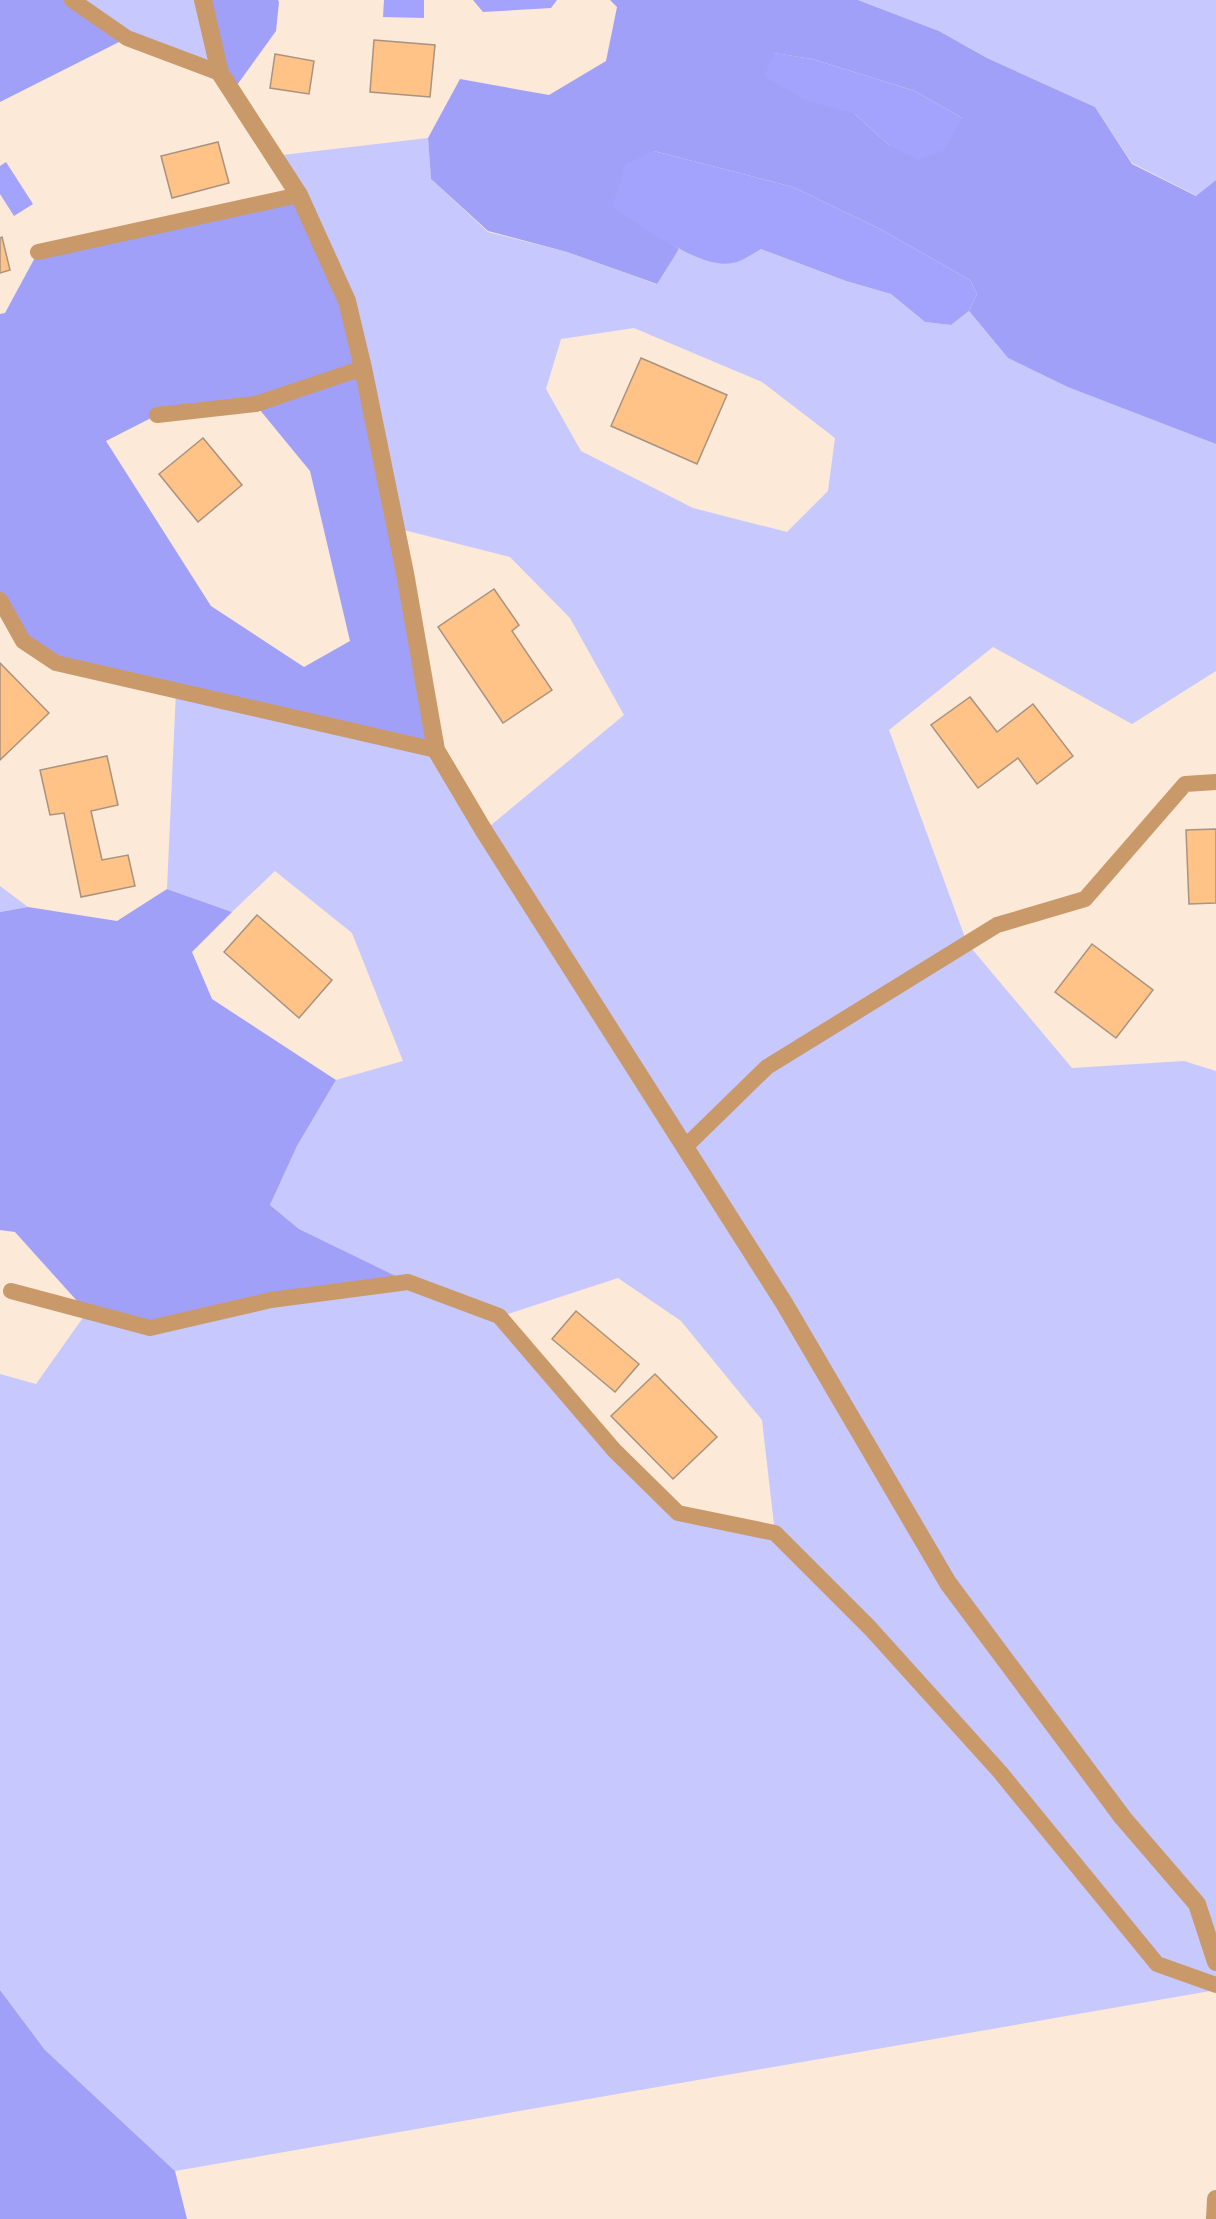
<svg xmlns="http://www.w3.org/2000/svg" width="1216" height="2219" font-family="Overpass,sans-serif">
<rect width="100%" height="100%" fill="#fce9d8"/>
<!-- green -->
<g fill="#c7c8fe" fill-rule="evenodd">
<path d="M72,0H203L220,73L127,38Z"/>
<path d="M858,0H1216V180L1197,196L1132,163L1095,107L987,58L939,31Z"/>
<path d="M428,138L431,179L488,232L567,252L656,284L679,249C719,266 721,269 761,249L846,281L891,294L925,322L951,325L969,311L1008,358L1216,444V671L1132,724L993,647L889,730L967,943L1072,1068L1184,1061L1216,1071V1990L175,2171L45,2050L0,1990V1374L36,1384L87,1312L407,1282L299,1229L270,1205L297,1146L336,1080L403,1061L352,933L275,871L232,912L167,889L176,691L436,750L484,831L624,715L570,618L510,557L396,528L274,156ZM634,328L762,382L835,438L828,491L787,532L693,508L581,451L546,389L561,339ZM618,1278L681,1321L762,1420L775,1533L678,1513L499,1317Z"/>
<path d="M0,886L28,907L0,912Z"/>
</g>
<!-- forest -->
<g fill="#a1a0f9" fill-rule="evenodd">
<path d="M0,0H72L127,38L0,102Z"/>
<path d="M203,0H278L279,2L276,31L232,92Z"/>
<path d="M610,0H858L939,31L987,58L1095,107L1132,164L1196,196L1216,180V444L1068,387L1008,358L969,311L977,294L970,280L880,229L793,187L654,151L613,207L679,249L657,284L567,252L488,231L431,179L428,138L460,79L549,95L606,61L617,7ZM774,53L812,59L915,91L962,118L889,145L855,114Z"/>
<path d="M299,195L347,301L436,750L56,663L23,641L0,600V314L5,313L38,252ZM255,404L310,471L350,641L304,667L211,606L106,441L157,415Z"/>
<path d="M167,889L232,912L192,952L212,999L336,1080L297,1146L270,1205L299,1229L408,1282L150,1328L87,1312L15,1232L0,1230V912L28,907L117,921Z"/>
<path d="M0,1990L45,2050L175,2171L187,2219H0Z"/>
</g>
<!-- water -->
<g fill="#a3a2fc">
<path d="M384,0H424V18L383,17Z"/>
<path d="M473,0H557L551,8L483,12Z"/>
<path d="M775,53L812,59L915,91L962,118L944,150L918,160L889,145L855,114L803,99L764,76Z"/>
<path d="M654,151L793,187L880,229L970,280L977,294L969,311L951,325L925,322L891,294L846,281L761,249C752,254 741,262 732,263C700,270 640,224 612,207L626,164Z"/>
<path d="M6,162L33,204L14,216L0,194V166Z"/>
</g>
<!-- building -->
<g fill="#ffc287" stroke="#a89380" stroke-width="1.5">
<path d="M374,40L435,45L430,97L370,92Z"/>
<path d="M275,54L314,61L309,94L270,88Z"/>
<path d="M218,142L229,183L172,198L161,156Z"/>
<path d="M2,237L10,270L0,273V238Z"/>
<path d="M641,358L727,395L697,464L611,426Z"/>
<path d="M203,438L242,485L198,522L159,474Z"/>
<path d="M494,589L519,625L512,631L552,690L503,723L438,627Z"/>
<path d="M0,663L49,713L0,760Z"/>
<path d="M970,697L997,732L1033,704L1073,756L1037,784L1018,758L978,788L931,725Z"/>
<path d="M107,756L118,805L91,811L102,860L128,855L135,886L81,897L64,813L50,815L40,770Z"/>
<path d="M1216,829V903L1189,904L1186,830Z"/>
<path d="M257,915L332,980L299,1018L224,952Z"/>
<path d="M1092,944L1153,990L1116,1038L1055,992Z"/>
<path d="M576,1311L639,1364L615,1392L552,1339Z"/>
<path d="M655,1374L717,1437L673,1479L611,1416Z"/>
</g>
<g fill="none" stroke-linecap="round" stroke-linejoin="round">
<!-- lane -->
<g stroke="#c9996a" stroke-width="16">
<path d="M72,0L127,38L220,73"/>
<path d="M38,252L299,195"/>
<path d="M157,415L256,404L363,368"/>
<path d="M0,600L23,641L56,663L436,750"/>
<path d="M685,1147L767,1067L997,925L1085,899L1185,784L1216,782"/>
<path d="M11,1291L150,1328L271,1300L408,1282L499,1316L614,1450L678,1513L775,1533L870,1628L1000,1772L1157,1964L1216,1985"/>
</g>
<!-- street -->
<g stroke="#c9996a" stroke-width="18">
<path d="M203,0L220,73L299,195L347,301L363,368L405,573L436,750L484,831L784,1303L948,1583L1123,1818L1197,1904L1216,1962"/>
<path d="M1215,2219L1216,2199"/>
</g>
</g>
</svg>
